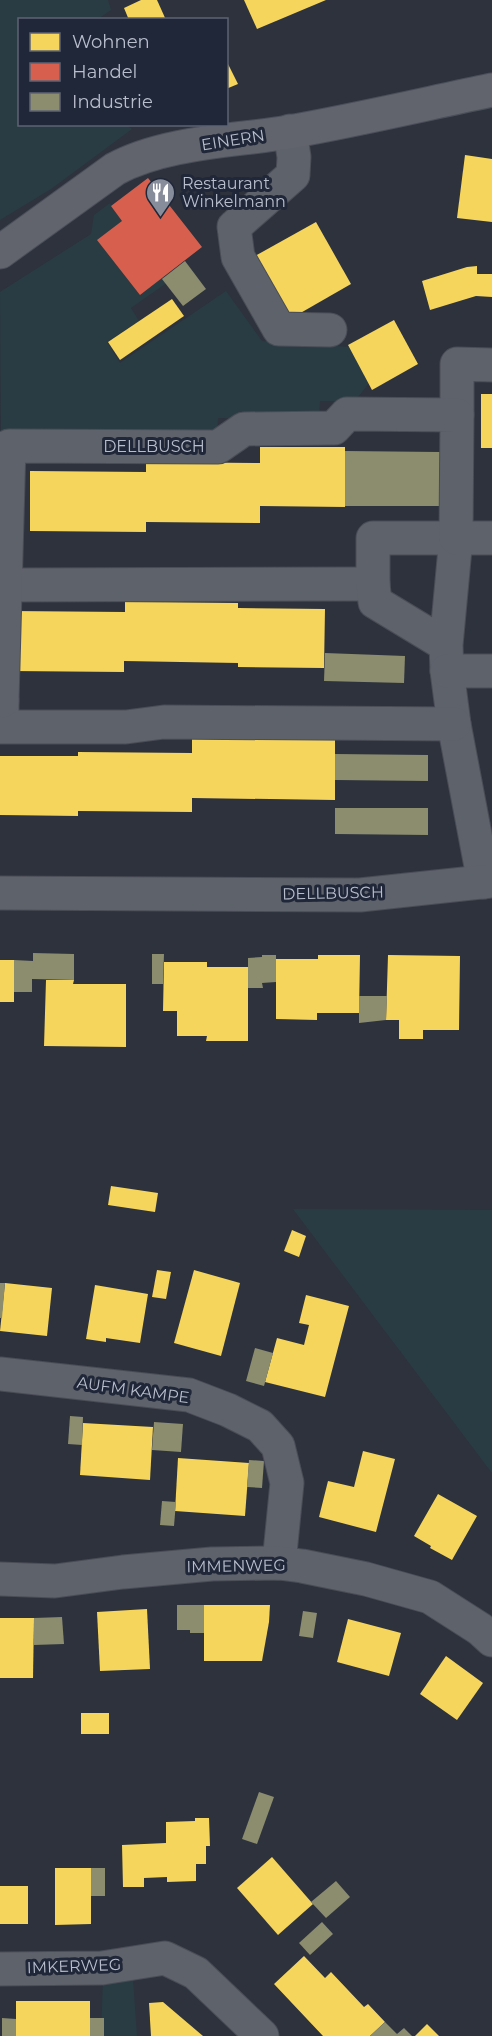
<svg xmlns="http://www.w3.org/2000/svg" width="492" height="2036" font-family="Montserrat,sans-serif">
<rect width="100%" height="100%" fill="#2d323d"/>
<!-- green -->
<g fill="#2a3c43">
<path d="M0,0H108L111,10L98,19L20,20V124H125L132,129L51,189L0,220Z"/>
<path d="M110,203L168,282L131,308L139,321L107,342L120,363L226,291L262,341L350,347L369,383L355,401H320L319,420L218,418L217,437L1,436L0,292L91,234L94,215Z"/>
<path d="M293,1209L492,1210V1473Z"/>
<path d="M103,1978H133L137,2036H101Z"/>
</g>
<!-- homes -->
<g fill="#f6d55c">
<path d="M141,0H157L166,20H129L124,8Z"/>
<path d="M244,0H326L257,29Z"/>
<path d="M226,60L238,84L226,89Z"/>
<path d="M465,155L492,159V222L457,218Z"/>
<path d="M316,222L351,284L290,319L255,256Z"/>
<path d="M477,266V274H492V297L476,296L430,310L422,281L467,267Z"/>
<path d="M172,299L184,316L120,360L108,342Z"/>
<path d="M394,320L418,364L372,390L348,345Z"/>
<rect x="481" y="394" width="11" height="54"/>
<path d="M260,447H345V507L260,506V523L146,522V532L30,531V471L146,472V462L260,463Z"/>
<path d="M125,602L238,603V608L325,609L324,668L238,667V663L124,661V672L10,671L11,611L125,612Z"/>
<path d="M192,739L335,740V800L192,798V812L78,811V816L0,815V756H78V752L192,753Z"/>
<path d="M318,955H360L359,1013H317V1020L276,1019V959H318Z"/>
<path d="M388,955L460,956L459,1030H423V1039H399V1020H386Z"/>
<rect x="0" y="960" width="14" height="42"/>
<path d="M164,962H207V967H248V1041H206L207,1036H177V1011H163Z"/>
<path d="M46,980H74L73,984H126V1047L44,1046Z"/>
<path d="M111,1186L158,1193L155,1212L108,1205Z"/>
<path d="M292,1230L306,1236L299,1257L284,1251Z"/>
<path d="M157,1270L171,1272L166,1299L152,1297Z"/>
<path d="M194,1270L240,1283L221,1356L174,1343Z"/>
<path d="M5,1283L52,1288L47,1336L0,1331Z"/>
<path d="M95,1285L148,1294L140,1343L106,1338V1342L86,1339Z"/>
<path d="M306,1295L349,1306L325,1397L265,1382L277,1338L304,1345L309,1325L299,1323Z"/>
<path d="M83,1423L153,1427L150,1480L80,1475Z"/>
<path d="M363,1451L395,1459L376,1532L319,1517L328,1481L354,1487Z"/>
<path d="M178,1458L249,1463L245,1516L175,1511Z"/>
<path d="M438,1494L477,1516L452,1560L430,1548L431,1546L414,1536Z"/>
<path d="M204,1605H270L269,1622L262,1661H204Z"/>
<path d="M147,1609L150,1669L100,1671L97,1612Z"/>
<path d="M0,1618H34L33,1678H0Z"/>
<path d="M348,1619L401,1633L389,1676L337,1662Z"/>
<path d="M446,1656L483,1683L457,1720L420,1694Z"/>
<rect x="81" y="1713" width="28" height="21"/>
<path d="M195,1818H209L210,1846H206V1864H196V1881L167,1882V1877L144,1878V1887H123L122,1845L166,1843V1822L195,1821Z"/>
<path d="M272,1857L313,1904L278,1935L237,1888Z"/>
<path d="M55,1868H91V1924L55,1925Z"/>
<rect x="0" y="1886" width="28" height="38"/>
<path d="M304,1956L325,1978L331,1972L364,2007L368,2004L385,2022L370,2036H323L274,1984Z"/>
<rect x="16" y="2001" width="74" height="35"/>
<path d="M163,2002L203,2036H151L149,2003Z"/>
<path d="M427,2024L439,2036H415Z"/>
</g>
<!-- shops -->
<path fill="#d6604d" d="M148,178L202,247L140,295L97,240L122,221L111,206Z"/>
<!-- industry -->
<g fill="#8c8c6e">
<path d="M185,261L206,289L183,306L162,279Z"/>
<path d="M345,451L440,452L439,506H345Z"/>
<path d="M325,653L405,656L404,683L324,681Z"/>
<path d="M335,754L428,755V781L335,780Z"/>
<path d="M335,808H428V835L335,834Z"/>
<path d="M33,953L74,954V980L32,979V992H14V960L33,961Z"/>
<path d="M152,954H164L163,984H152Z"/>
<path d="M262,955H276V982L262,983L263,988H248V958L262,957Z"/>
<path d="M359,996H387L386,1020L359,1023Z"/>
<path d="M0,1283H5L2,1318H0Z"/>
<path d="M255,1348L273,1353L264,1386L246,1381Z"/>
<path d="M70,1416L83,1417L82,1445L68,1444Z"/>
<path d="M154,1422L183,1424L181,1452L152,1450Z"/>
<path d="M249,1460L264,1461L262,1488L247,1487Z"/>
<path d="M162,1501L176,1502L174,1526L160,1525Z"/>
<path d="M177,1605H204V1633H190V1630H177Z"/>
<path d="M303,1611L317,1613L313,1638L299,1636Z"/>
<path d="M62,1617L64,1644L34,1645V1618Z"/>
<path d="M259,1792L274,1797L257,1844L242,1839Z"/>
<rect x="91" y="1868" width="14" height="28"/>
<path d="M336,1881L350,1897L326,1918L311,1902Z"/>
<path d="M322,1922L333,1934L310,1955L299,1943Z"/>
<path d="M2,2018L16,2019V2036H2Z"/>
<rect x="90" y="2018" width="14" height="18"/>
<path d="M385,2022L397,2034L404,2028L412,2036H370Z"/>
</g>
<g fill="none" stroke-linecap="round" stroke-linejoin="round">
<defs>
<g id="minor">
<path d="M290,131L294,157L293,175L234,227L238,257L279,329L330,330"/>
<path d="M457,415V364L492,365"/>
<path d="M5,585L373,584"/>
<path d="M446,645L375,602L373,584V538H456L446,645L447,671L454,724L484,882"/>
<path d="M447,671H492"/>
<path d="M0,701H2V727H126L164,722L454,724"/>
<path d="M2,701L9,446L218,447L244,429L334,428L347,414L457,415L456,538H492"/>
<path d="M0,893L360,895L492,881"/>
<path d="M0,1374L189,1395L228,1410L260,1426L278,1446L287,1483L279,1563"/>
<path d="M0,1579L55,1581L123,1572L212,1564L279,1563L302,1566L366,1579L430,1597L480,1629L492,1640"/>
<path d="M0,1969L102,1968L165,1958L196,1973L262,2036"/>
</g>
<path id="major" d="M0,252L115,169C165,142 234,141 289,132C357,120 425,104 492,90"/>
</defs>
<!-- minor casing -->
<use href="#minor" stroke="#4a4d56" stroke-width="35"/>
<!-- major casing -->
<use href="#major" stroke="#4b4f5a" stroke-width="35"/>
<!-- minor -->
<use href="#minor" stroke="#5e626b" stroke-width="33"/>
<!-- major -->
<use href="#major" stroke="#61646c" stroke-width="33"/>
</g>
<!-- icons -->
<defs>
<symbol id="restaurant-pin" viewBox="-11 -11 22 30"><path d="M0 17L-7.5 6A9.5 9.5 0 1 1 7.5 6Z" fill="#888d9b" stroke="#202738"/><path d="M-5-6h1v4h1v-4h1v4h1v-4h1v5L-1.5 .5V6h-2V.5L-5-1ZM5-6V6H3V1.5H1.5Q1.5-4 5-6Z" fill="#fff"/></symbol>
</defs>
<g fill-rule="evenodd">
<use href="#restaurant-pin" x="144" y="176" width="33" height="45"/>
</g>
<g text-anchor="middle" dominant-baseline="central" stroke-width="6" stroke-linejoin="round" paint-order="stroke">
<!-- street labels -->
<g font-size="16" fill="#b9becd" stroke="#202738">
<text transform="translate(233 140) rotate(-9)">EINERN</text>
<text x="154" y="446">DELLBUSCH</text>
<text transform="translate(333 893) rotate(-1)">DELLBUSCH</text>
<text transform="translate(133 1390) rotate(8)">AUFM KAMPE</text>
<text transform="translate(236 1566) rotate(-1)">IMMENWEG</text>
<text transform="translate(74 1966) rotate(-2)">IMKERWEG</text>
</g>
<!-- poi labels -->
<g font-size="16" fill="#b9becd" stroke="#202738" text-anchor="start">
<text x="182" y="183">Restaurant<tspan x="182" dy="18">Winkelmann</tspan></text>
</g>
</g>
<!-- legend -->
<rect x="18" y="18" width="210" height="108" fill="#202738" stroke="#5d6374" stroke-width="1.5"/>
<rect x="30" y="33" width="30" height="18" fill="#f6d55c" stroke="#5d6374" stroke-width="1.5"/>
<text x="72" y="48" font-size="18" fill="#b9becd">Wohnen</text>
<rect x="30" y="63" width="30" height="18" fill="#d6604d" stroke="#5d6374" stroke-width="1.5"/>
<text x="72" y="78" font-size="18" fill="#b9becd">Handel</text>
<rect x="30" y="93" width="30" height="18" fill="#8c8c6e" stroke="#5d6374" stroke-width="1.5"/>
<text x="72" y="108" font-size="18" fill="#b9becd">Industrie</text>
</svg>
